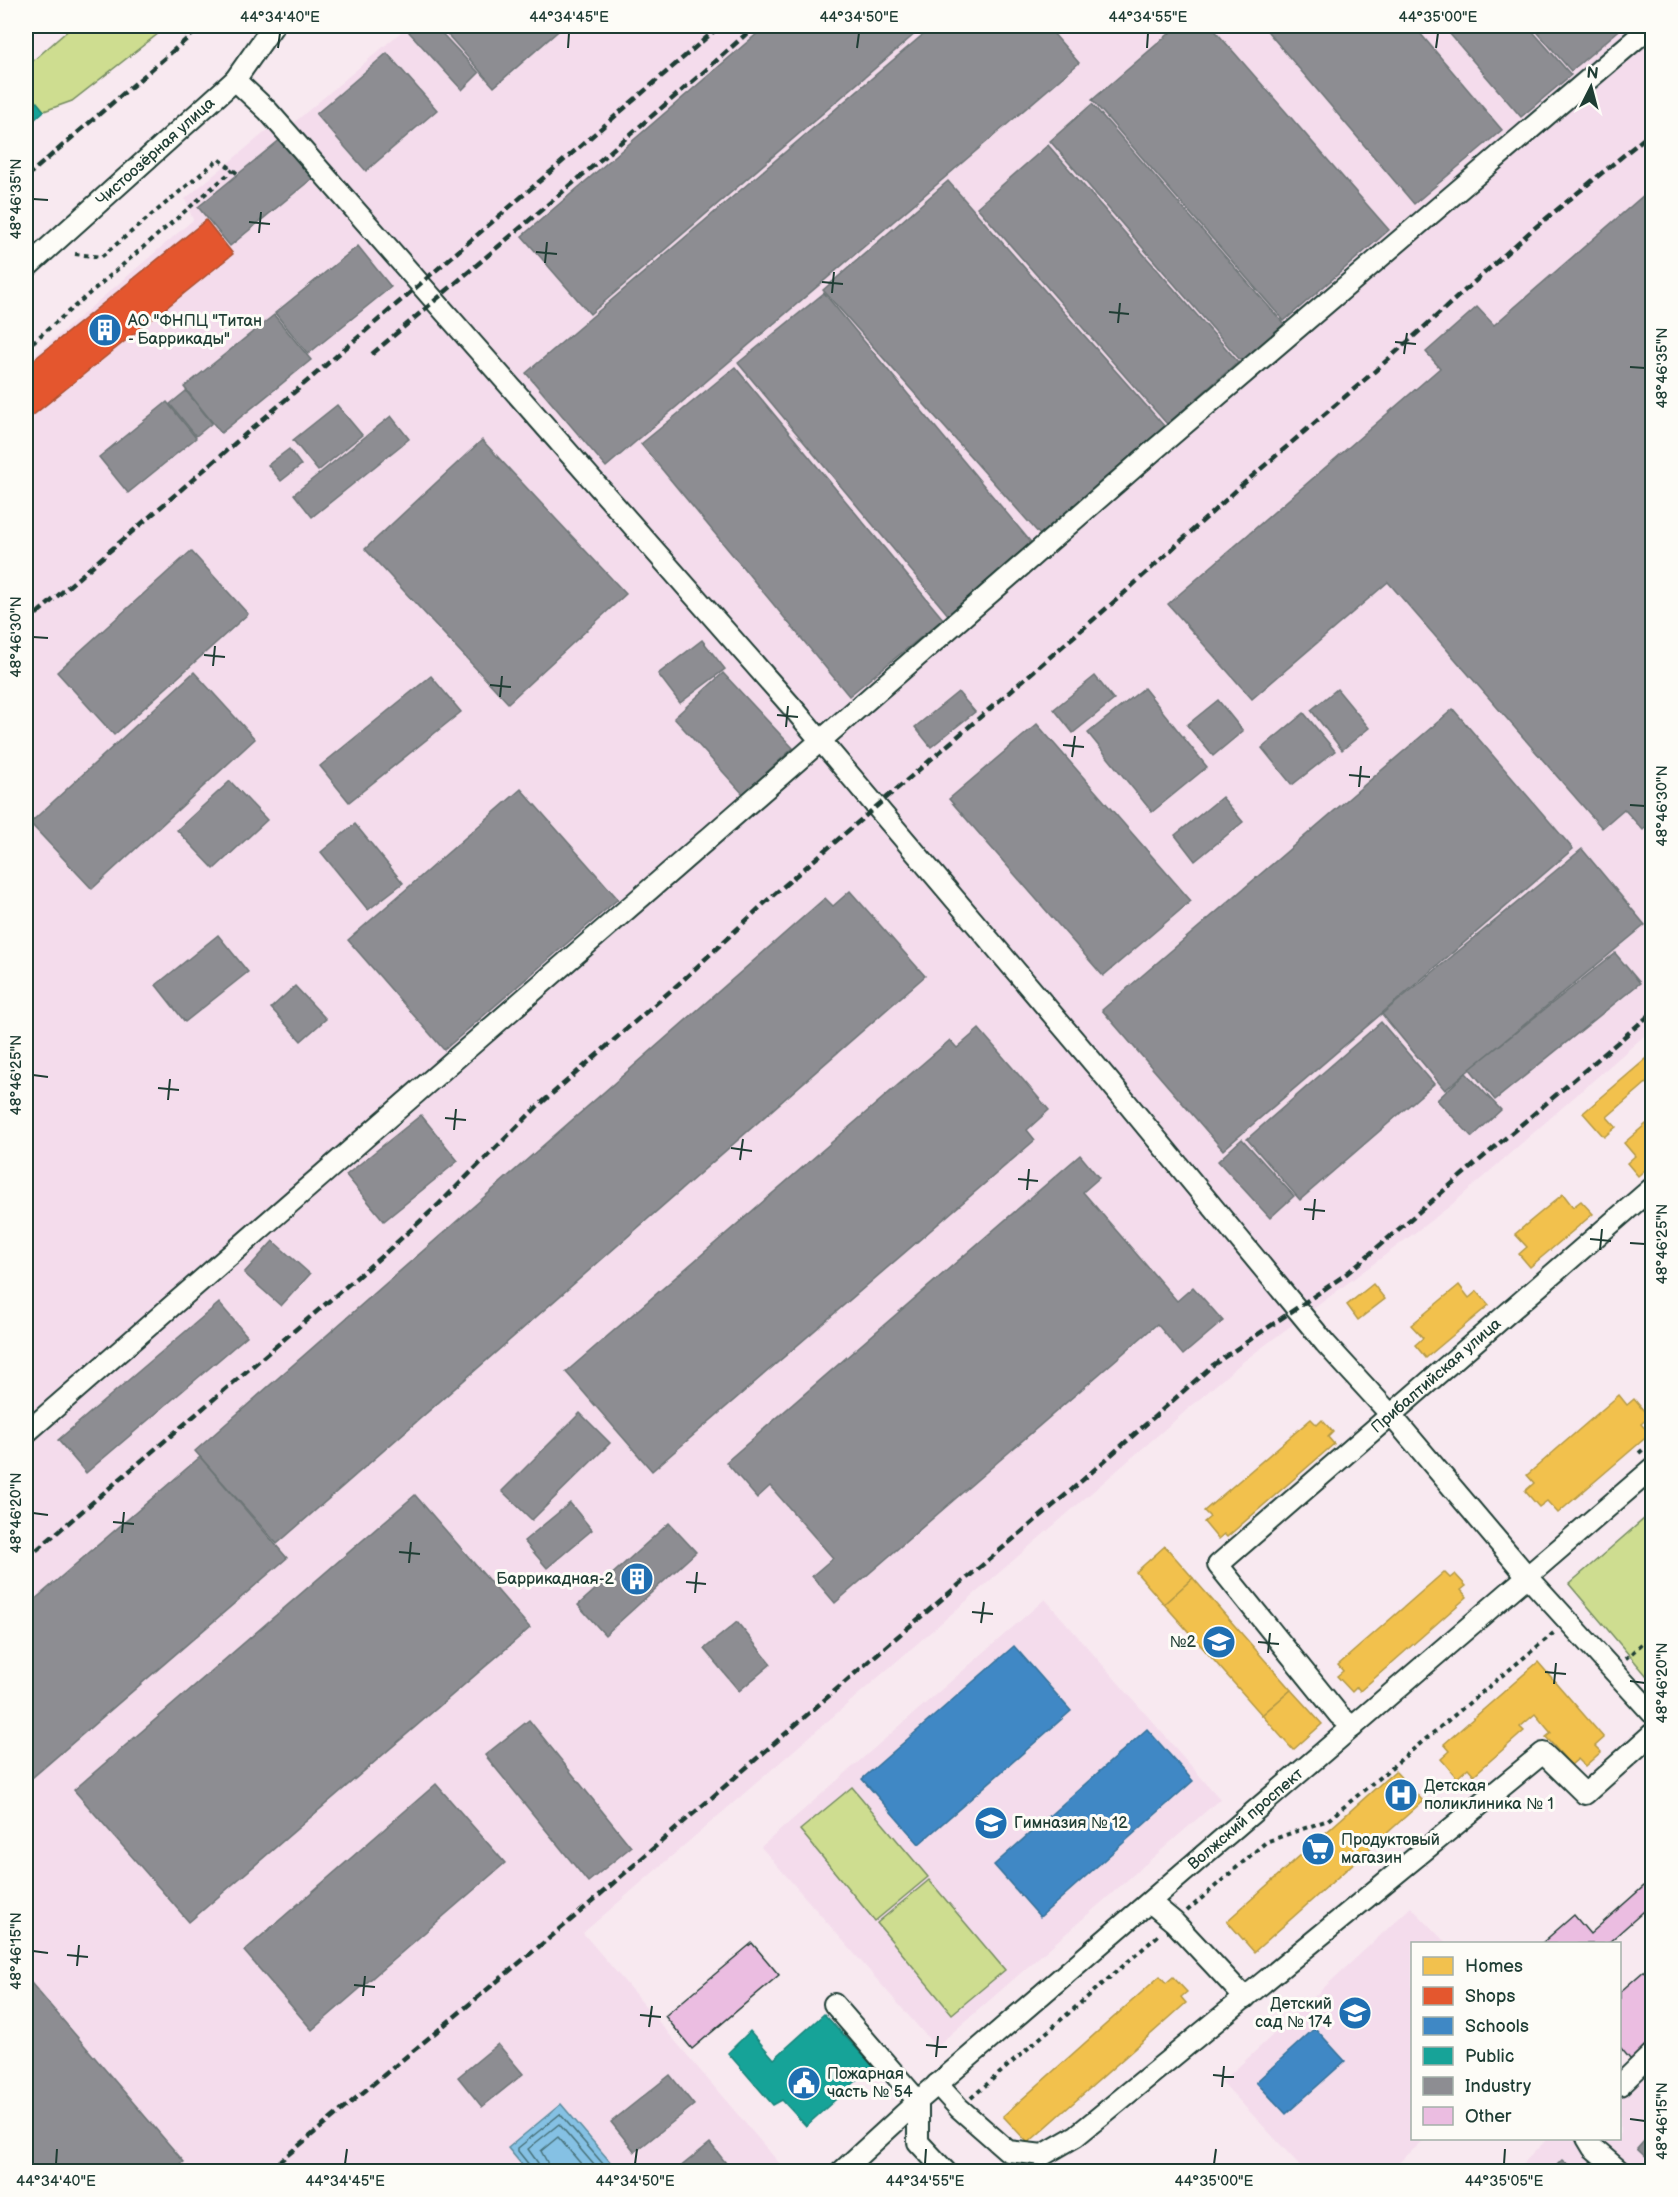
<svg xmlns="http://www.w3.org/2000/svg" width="1678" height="2197" font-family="'Balsamiq Sans',sans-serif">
<rect width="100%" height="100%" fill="#f8e9f0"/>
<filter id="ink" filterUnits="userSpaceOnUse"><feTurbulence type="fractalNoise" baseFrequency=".0167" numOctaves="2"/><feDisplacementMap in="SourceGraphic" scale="12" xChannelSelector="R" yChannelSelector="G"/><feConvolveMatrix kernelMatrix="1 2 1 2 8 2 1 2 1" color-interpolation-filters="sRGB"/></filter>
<g filter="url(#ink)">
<!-- built -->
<g fill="#f4dcec">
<path d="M408,26H1652V1029L1449,1207L1240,1364L583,1933L786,2171H26V363L193,220L185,199L269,129L276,138Z"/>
<path d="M1045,1599L1220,1799L936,2047L761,1847Z"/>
<path d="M1411,1907L1446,1943L1412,1944V2138L1425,2139L1390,2171H1305L1222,2082Z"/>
<path d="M1652,2064V2171L1515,2172L1547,2139L1620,2138V2095Z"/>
</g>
<!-- green -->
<g fill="#cedd90" stroke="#768d62" stroke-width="1.5">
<path d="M73,26H168L72,101L44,111L26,89V67Z"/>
<path d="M1652,1512V1682L1569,1584Z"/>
<path d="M852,1787L928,1877L875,1921L800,1830Z"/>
<path d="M929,1880L1005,1970L952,2014L877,1923Z"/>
</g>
<!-- water -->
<path fill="#85c1e4" stroke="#5c8c9e" stroke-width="1.5" d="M561,2104L618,2171H527L508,2148Z"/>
<!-- homes -->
<g fill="#f2c14e" stroke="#b39946" stroke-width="1.5">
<path d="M1652,1054V1078L1607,1117L1616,1127L1604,1137L1583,1113Z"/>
<path d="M1652,1119V1164L1638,1176L1627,1163L1635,1156L1624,1143Z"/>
<path d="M1563,1194L1573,1207L1581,1201L1593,1214L1530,1267L1519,1254L1527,1247L1515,1234Z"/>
<path d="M1373,1284L1385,1299L1358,1320L1347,1305Z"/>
<path d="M1459,1285L1469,1298L1477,1291L1489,1305L1426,1358L1415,1345L1423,1338L1411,1325Z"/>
<path d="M1619,1395L1627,1405L1634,1399L1649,1417L1641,1424L1650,1434L1558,1513L1547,1501L1539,1507L1525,1491L1534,1483L1527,1475Z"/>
<path d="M1311,1419L1317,1425L1322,1420L1333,1432L1328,1437L1334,1444L1227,1537L1224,1534L1218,1539L1204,1522L1210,1517L1204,1511Z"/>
<path d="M1165,1546L1193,1578L1164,1604L1136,1572Z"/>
<path d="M1444,1572L1450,1578L1455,1574L1466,1586L1461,1590L1467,1597L1360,1691L1357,1687L1352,1692L1337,1676L1343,1671L1338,1665Z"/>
<path d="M1193,1578L1291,1690L1262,1715L1164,1604Z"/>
<path d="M1538,1662L1604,1738L1595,1746L1601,1752L1585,1766L1578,1759L1571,1765L1546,1737L1551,1733L1535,1714L1520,1727L1524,1731L1474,1775L1468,1768L1457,1778L1441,1759L1450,1751L1444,1744Z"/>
<path d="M1291,1690L1322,1724L1293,1750L1262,1715Z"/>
<path d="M1395,1771L1423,1801L1254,1952L1227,1921Z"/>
<path d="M1160,1976L1166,1983L1173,1977L1187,1992L1181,1997L1186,2003L1028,2143L1003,2116Z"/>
</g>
<!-- shops -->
<path fill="#e4572e" stroke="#a94f30" stroke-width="1.5" d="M206,220L233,254L26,421V366Z"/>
<!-- schools -->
<g fill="#3f88c5" stroke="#35729a" stroke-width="1.5">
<path d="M1014,1646L1071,1711L919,1844L862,1779Z"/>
<path d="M1147,1729L1193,1781L1040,1917L994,1865Z"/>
<path d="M1315,2028L1345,2061L1286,2114L1256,2082Z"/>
</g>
<!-- public -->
<g fill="#17a398" stroke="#19847a" stroke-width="1.5">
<path d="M28,91L44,111L26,127V92Z"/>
<path d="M824,2014L873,2066L806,2126L782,2100L773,2105L728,2053L750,2031L774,2059Z"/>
</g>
<!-- industry -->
<g fill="#8d8d92" stroke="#6c7576" stroke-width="1.5">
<path d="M416,26H435L479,73L462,90L409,32Z"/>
<path d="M440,26H564L494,87Z"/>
<path d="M766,26H924L590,314L522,236Z"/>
<path d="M933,26H1047L1079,63L606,467L526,373Z"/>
<path d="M1178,26H1211L1389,230L1284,321L1092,100Z"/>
<path d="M1263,26H1414L1502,130L1414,204Z"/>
<path d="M1443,26H1528L1571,75L1521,117Z"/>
<path d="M1532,26H1624L1571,71Z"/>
<path d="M387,53L437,110L366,171L316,114Z"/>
<path d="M1092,104L1284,324L1241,361L1050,141Z"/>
<path d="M282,138L314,177L230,246L198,207Z"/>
<path d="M1048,145L1238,362L1167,424L977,207Z"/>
<path d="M948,181L1165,427L1041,536L823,290Z"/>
<path d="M1652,188V821L1643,830L1624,809L1602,828L1388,582L1252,699L1168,604L1440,368L1426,352L1477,307L1494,325Z"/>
<path d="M358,246L391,287L308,354L275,313Z"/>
<path d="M824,293L1034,546L949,616L738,363Z"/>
<path d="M274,315L311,360L221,433L184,387Z"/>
<path d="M735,367L943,619L849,696L641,444Z"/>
<path d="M186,391L212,423L196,436L170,404Z"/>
<path d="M167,402L196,438L128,493L99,457Z"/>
<path d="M337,405L362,435L318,471L293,440Z"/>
<path d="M391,416L409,439L312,517L294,494Z"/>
<path d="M482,440L626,594L508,703L365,549Z"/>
<path d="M289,449L301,465L281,481L268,465Z"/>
<path d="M191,551L248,614L114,735L57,672Z"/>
<path d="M702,640L725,669L680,703L658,674Z"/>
<path d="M194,672L255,739L92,889L30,823Z"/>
<path d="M723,673L793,748L743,794L674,718Z"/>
<path d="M431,676L461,712L349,802L320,766Z"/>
<path d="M1095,676L1114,700L1073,733L1054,709Z"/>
<path d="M1144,688L1207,767L1152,812L1088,733Z"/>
<path d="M1337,689L1369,728L1342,750L1311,710Z"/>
<path d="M958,692L975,712L931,747L915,727Z"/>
<path d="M1218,700L1243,731L1213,756L1187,725Z"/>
<path d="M1453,709L1573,849L1223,1150L1102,1010Z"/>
<path d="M1304,713L1335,751L1292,785L1262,748Z"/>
<path d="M1037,724L1191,901L1103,976L949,799Z"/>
<path d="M230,781L267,820L214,869L177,830Z"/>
<path d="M521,789L618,899L444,1050L348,940Z"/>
<path d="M1222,797L1243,822L1195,861L1175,835Z"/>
<path d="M355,824L403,883L368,910L321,852Z"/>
<path d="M1582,849L1645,925L1445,1090L1382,1014Z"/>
<path d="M850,891L925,976L277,1544L195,1451L825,898L833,906Z"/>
<path d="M218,935L248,972L185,1022L156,985Z"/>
<path d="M1615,953L1640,983L1495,1100L1470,1069Z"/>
<path d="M295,986L326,1019L301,1041L271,1008Z"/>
<path d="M1381,1022L1434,1084L1300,1200L1247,1139Z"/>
<path d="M979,1029L1049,1110L1027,1130L1035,1140L652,1471L566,1372L950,1040L957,1048Z"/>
<path d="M1466,1073L1501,1110L1472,1137L1437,1100Z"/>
<path d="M421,1115L458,1161L384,1221L346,1175Z"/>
<path d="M1242,1139L1294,1196L1270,1218L1218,1161Z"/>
<path d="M1080,1155L1099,1178L1083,1192L1177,1301L1193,1287L1223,1321L1183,1355L1157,1324L835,1603L812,1576L833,1558L770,1486L757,1498L726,1462Z"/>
<path d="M273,1241L310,1274L281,1306L244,1273Z"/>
<path d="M219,1303L247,1336L86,1473L58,1440Z"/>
<path d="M580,1413L610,1443L532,1520L502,1491Z"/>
<path d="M200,1457L287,1558L26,1783V1607Z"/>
<path d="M415,1495L530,1628L189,1922L74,1790Z"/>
<path d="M570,1503L592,1530L547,1568L524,1541Z"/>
<path d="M669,1523L696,1552L605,1635L578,1605Z"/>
<path d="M737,1622L771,1664L739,1691L704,1649Z"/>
<path d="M529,1720L631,1847L588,1882L485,1755Z"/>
<path d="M436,1784L505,1863L312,2030L244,1951Z"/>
<path d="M26,1977L184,2162L172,2172H26Z"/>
<path d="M498,2044L523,2074L482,2107L458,2077Z"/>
<path d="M670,2075L694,2105L635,2152L611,2122Z"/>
<path d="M1652,2132V2163L1637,2149Z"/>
<path d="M710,2143L733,2172H674Z"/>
<path d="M1562,2160L1576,2172H1550Z"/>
</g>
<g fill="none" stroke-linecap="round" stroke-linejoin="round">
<!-- shore -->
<g stroke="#48727a" stroke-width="1.5">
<path d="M531,2172L530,2166L518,2151V2148L560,2114L610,2172"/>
<path d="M539,2172L538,2163L528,2149L559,2124L600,2172"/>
<path d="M548,2172L547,2162L541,2151L558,2137L588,2172"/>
</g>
</g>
<!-- building -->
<g fill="#ebbde1" stroke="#1f3d34" stroke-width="1.5">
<path d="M1652,1879V1904L1607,1944H1541L1574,1915L1590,1934Z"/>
<path d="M752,1943L779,1975L692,2049L665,2016Z"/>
<path d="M1652,1964V2051L1635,2065L1620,2047V1992Z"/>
</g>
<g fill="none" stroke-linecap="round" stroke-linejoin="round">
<defs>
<g id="minor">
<path d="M235,80L268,111L793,708L1108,1080L1325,1343L1391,1415L1528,1577L1652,1713"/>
<path id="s1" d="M26,268L235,80L273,26"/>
<path d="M26,1433L1153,451L1651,26"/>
<path id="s2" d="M1353,1727L1339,1715L1218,1565L1652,1188"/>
<path d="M1150,1902L1174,1922L1245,1998"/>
<path d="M834,2004L918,2101V2142L946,2172"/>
<path d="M937,2084L959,2108L1008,2151L1043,2155L1076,2136L1543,1753L1585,1794L1652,1734"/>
<path d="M1620,2085L1652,2054"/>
<path d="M1587,2138L1593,2148L1621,2172"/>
<path id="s3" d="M841,2172L918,2101L1652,1469"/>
</g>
</defs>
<!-- minor casing -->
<use href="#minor" stroke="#1f3d34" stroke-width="24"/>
<!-- path -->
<g stroke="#1f3d34" stroke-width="4" stroke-dasharray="4.5 4.5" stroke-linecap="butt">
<path d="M26,217L36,229"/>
<path d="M75,254L101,257L219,159L238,174"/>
<path d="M26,348L233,170"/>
<path d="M1639,1453L1652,1442"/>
<path d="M1625,1659L1652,1635"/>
<path d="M1187,1911L1266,1842L1328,1820L1556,1631"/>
<path d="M971,2098L1161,1933"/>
</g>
<!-- minor -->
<use href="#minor" stroke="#fdfcf7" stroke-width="20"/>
<!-- rail -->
<g stroke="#1f3d34" stroke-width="4.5" stroke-dasharray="9 4.5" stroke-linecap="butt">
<path d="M26,177L202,26"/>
<path d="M372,354L706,70L755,26"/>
<path d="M26,623L720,26"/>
<path d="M26,1559L383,1255L438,1205L538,1106L683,980L770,898L1122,595L1242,485L1375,371L1531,231L1652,132"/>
<path d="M267,2172L565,1925L891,1642L1068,1493L1213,1365L1345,1275L1652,1013"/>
</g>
</g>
</g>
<!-- ticks -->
<path fill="none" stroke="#1f3d34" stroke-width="2" d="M278,48L280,33M568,48L569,33M857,48L859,33M1147,48L1148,33M1436,48L1438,33M33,199L48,200M249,222L270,224M259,233L261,212M536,252L557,254M545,263L547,242M822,282L843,284M832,293L834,272M1109,312L1129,314M1118,323L1120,303M1395,342L1416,344M1404,354L1407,333M1630,367L1645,368M33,637L48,638M204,655L225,657M213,666L215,646M490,685L511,687M500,697L502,676M777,715L798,717M786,727L788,706M1063,745L1084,747M1072,757L1075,736M1349,775L1370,777M1359,787L1361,766M1630,805L1645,806M33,1075L48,1077M158,1088L179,1090M168,1100L170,1079M445,1118L466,1120M454,1130L456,1109M731,1148L752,1151M740,1160L743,1139M1018,1179L1038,1181M1027,1190L1029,1169M1304,1209L1325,1211M1313,1220L1315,1199M1590,1239L1611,1241M1630,1243L1645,1244M1600,1250L1602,1229M33,1513L48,1515M113,1522L134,1524M122,1533L124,1512M399,1552L420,1554M409,1563L411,1542M686,1582L706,1584M695,1593L697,1572M972,1612L993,1614M981,1623L984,1602M1258,1642L1279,1644M1268,1653L1270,1633M1545,1672L1566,1674M1630,1681L1645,1683M1554,1684L1556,1663M33,1951L48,1953M67,1955L88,1957M77,1966L79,1945M354,1985L375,1987M363,1996L365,1976M640,2015L661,2017M649,2027L652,2006M926,2045L947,2047M936,2057L938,2036M1213,2075L1234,2077M1222,2087L1224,2066M1630,2119L1645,2121M56,2164L57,2149M345,2164L347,2149M635,2164L637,2149M925,2164L926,2149M1214,2164L1216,2149M1504,2164L1505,2149"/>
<!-- icons -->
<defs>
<symbol id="building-disc" viewBox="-11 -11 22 22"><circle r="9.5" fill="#1f6fb2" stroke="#fdfcf7"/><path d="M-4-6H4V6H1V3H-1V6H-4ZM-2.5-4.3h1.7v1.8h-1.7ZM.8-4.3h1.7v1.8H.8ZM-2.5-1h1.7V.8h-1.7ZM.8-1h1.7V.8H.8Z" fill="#fff"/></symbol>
<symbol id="school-disc" viewBox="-11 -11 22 22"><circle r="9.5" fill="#1f6fb2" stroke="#fdfcf7"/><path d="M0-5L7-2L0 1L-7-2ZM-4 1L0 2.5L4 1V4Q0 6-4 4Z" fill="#fff"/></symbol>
<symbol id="hospital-disc" viewBox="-11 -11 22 22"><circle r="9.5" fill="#1f6fb2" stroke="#fdfcf7"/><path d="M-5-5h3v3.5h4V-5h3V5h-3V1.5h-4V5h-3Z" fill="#fff"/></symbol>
<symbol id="supermarket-disc" viewBox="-11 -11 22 22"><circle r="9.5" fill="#1f6fb2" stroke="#fdfcf7"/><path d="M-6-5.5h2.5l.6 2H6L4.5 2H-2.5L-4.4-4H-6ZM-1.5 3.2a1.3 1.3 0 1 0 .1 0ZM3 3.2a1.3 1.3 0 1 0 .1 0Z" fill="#fff"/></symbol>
<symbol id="civic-disc" viewBox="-11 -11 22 22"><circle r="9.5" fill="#1f6fb2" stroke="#fdfcf7"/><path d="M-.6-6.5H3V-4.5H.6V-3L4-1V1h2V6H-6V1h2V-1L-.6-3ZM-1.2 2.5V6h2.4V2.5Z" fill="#fff"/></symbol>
</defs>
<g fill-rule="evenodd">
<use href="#building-disc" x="86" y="311" width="38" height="38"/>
<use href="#building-disc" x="618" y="1560" width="38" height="38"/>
<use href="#school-disc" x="1200" y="1623" width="38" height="38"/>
<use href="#hospital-disc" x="1382" y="1776" width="38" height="38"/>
<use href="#school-disc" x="972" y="1804" width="38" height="38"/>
<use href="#supermarket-disc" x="1299" y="1830" width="38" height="38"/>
<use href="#school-disc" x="1336" y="1994" width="38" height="38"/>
<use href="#civic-disc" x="785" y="2064" width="38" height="38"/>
</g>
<g text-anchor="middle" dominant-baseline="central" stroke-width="6" stroke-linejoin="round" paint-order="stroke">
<!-- street labels -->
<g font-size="16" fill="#1f3d34" stroke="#fdfcf7">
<text stroke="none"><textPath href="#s1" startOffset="174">Чистоозёрная улица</textPath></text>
<text stroke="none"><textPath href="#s2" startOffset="500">Прибалтийская улица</textPath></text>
<text stroke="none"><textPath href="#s3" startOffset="537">Волжский проспект</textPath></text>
</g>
<!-- poi labels -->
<g font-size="16" fill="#1f3d34" stroke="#fdfcf7" text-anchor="start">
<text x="128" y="321">АО "ФНПЦ "Титан<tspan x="128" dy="18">- Баррикады"</tspan></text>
<text x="614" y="1579" text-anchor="end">Баррикадная-2</text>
<text x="1196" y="1642" text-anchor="end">№2</text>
<text x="1424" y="1786">Детская<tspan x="1424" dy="18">поликлиника № 1</tspan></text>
<text x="1014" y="1823">Гимназия № 12</text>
<text x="1341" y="1840">Продуктовый<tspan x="1341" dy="18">магазин</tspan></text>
<text x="1332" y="2004" text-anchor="end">Детский<tspan x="1332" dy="18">сад № 174</tspan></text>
<text x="827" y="2074">Пожарная<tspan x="827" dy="18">часть № 54</tspan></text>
</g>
</g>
<!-- margin -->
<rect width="1678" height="2197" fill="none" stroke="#fdfcf7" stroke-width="66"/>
<!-- legend -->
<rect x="1411" y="1942" width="210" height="198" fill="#fdfcf7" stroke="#a4b0a9" stroke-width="1.5"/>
<rect x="1423" y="1957" width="30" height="18" fill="#f2c14e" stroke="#a4b0a9" stroke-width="1.5"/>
<text x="1465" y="1972" font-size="18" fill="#1f3d34">Homes</text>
<rect x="1423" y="1987" width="30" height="18" fill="#e4572e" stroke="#a4b0a9" stroke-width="1.5"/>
<text x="1465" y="2002" font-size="18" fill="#1f3d34">Shops</text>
<rect x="1423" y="2017" width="30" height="18" fill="#3f88c5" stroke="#a4b0a9" stroke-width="1.5"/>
<text x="1465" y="2032" font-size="18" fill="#1f3d34">Schools</text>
<rect x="1423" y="2047" width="30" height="18" fill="#17a398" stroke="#a4b0a9" stroke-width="1.5"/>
<text x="1465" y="2062" font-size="18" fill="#1f3d34">Public</text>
<rect x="1423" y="2077" width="30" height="18" fill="#8d8d92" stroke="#a4b0a9" stroke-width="1.5"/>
<text x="1465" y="2092" font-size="18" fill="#1f3d34">Industry</text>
<rect x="1423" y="2107" width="30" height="18" fill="#ebbde1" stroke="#a4b0a9" stroke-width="1.5"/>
<text x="1465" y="2122" font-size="18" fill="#1f3d34">Other</text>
<!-- north arrow -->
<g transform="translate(1591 87) rotate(6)" stroke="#fdfcf7" stroke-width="4.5" paint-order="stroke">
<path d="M0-4.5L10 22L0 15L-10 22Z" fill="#1f3d34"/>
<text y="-9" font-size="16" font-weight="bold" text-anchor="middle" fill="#1f3d34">N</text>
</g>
<rect x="33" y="33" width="1612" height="2131" fill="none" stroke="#1f3d34" stroke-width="2"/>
<g font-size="15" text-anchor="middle" fill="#1f3d34">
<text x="280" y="22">44°34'40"E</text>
<text x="569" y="22">44°34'45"E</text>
<text x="859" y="22">44°34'50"E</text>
<text x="1148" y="22">44°34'55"E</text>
<text x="1438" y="22">44°35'00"E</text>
<text transform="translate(16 199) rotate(-90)" y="5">48°46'35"N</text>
<text transform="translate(1662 368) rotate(-90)" y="5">48°46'35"N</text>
<text transform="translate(16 637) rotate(-90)" y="5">48°46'30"N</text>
<text transform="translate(1662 806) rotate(-90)" y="5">48°46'30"N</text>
<text transform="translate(16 1075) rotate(-90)" y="5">48°46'25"N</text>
<text transform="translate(1662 1244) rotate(-90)" y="5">48°46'25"N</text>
<text transform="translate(16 1513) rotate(-90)" y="5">48°46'20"N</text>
<text transform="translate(1662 1683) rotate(-90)" y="5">48°46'20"N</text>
<text transform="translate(16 1951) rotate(-90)" y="5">48°46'15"N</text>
<text transform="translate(1662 2121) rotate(-90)" y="5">48°46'15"N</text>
<text x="56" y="2186">44°34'40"E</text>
<text x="345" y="2186">44°34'45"E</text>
<text x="635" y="2186">44°34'50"E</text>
<text x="925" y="2186">44°34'55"E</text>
<text x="1214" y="2186">44°35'00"E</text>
<text x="1504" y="2186">44°35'05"E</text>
</g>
</svg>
